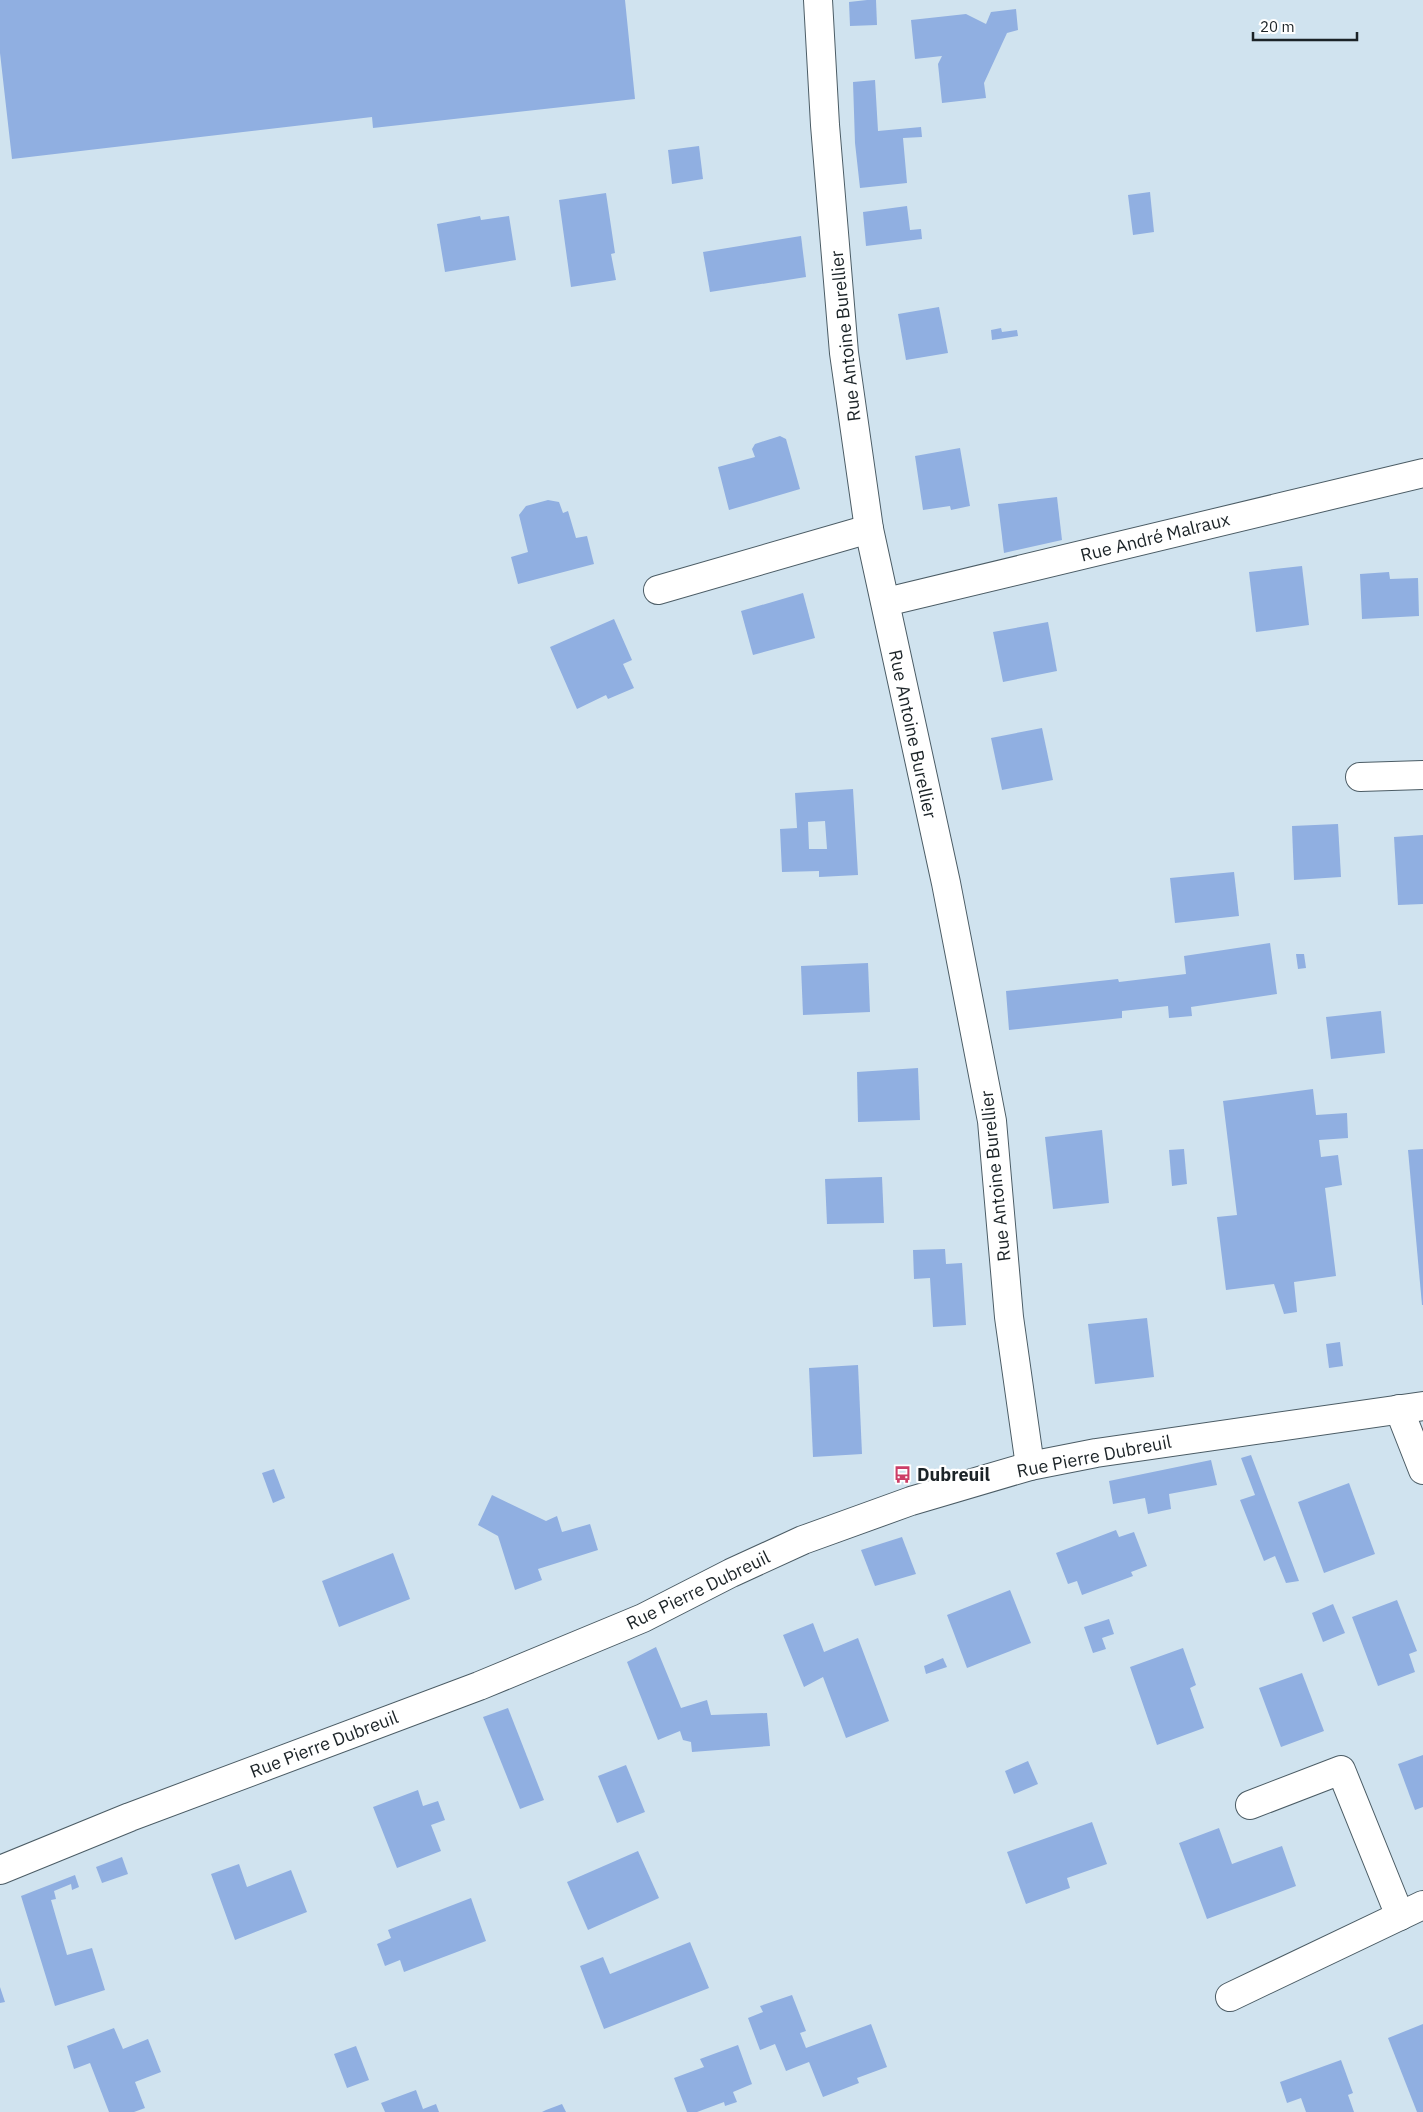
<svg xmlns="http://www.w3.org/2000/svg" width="1423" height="2112" font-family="'IBM Plex Sans',sans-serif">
<rect width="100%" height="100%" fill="#d0e3ef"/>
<!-- building -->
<g fill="#90afe1" fill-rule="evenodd">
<path d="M0,0H625L635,99L373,128L372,117L12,159L0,53Z"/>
<path d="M867,0H876L877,25L850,26L849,2Z"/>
<path d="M1016,9L1018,30L1007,33L984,83L986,98L942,103L938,64L942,56L915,59L911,20L966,14L986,24L991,12Z"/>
<path d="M875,80L878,131L921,127L922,137L903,138L907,183L860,188L855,143L853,82Z"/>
<path d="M699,146L703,179L672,184L668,150Z"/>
<path d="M1150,192L1154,232L1133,235L1128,195Z"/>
<path d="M606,193L615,253L611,254L616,280L571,287L559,200Z"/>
<path d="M907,206L910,230L921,229L922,239L866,246L863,212Z"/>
<path d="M480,216L481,220L509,216L516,260L445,272L437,224Z"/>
<path d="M801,236L806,277L710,292L703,252Z"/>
<path d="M939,307L948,353L906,360L898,314Z"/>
<path d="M1001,328L1002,332L1017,330L1018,336L992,340L991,330Z"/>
<path d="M780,436L786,439L800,489L729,510L718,467L755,457L752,449L755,444Z"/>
<path d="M960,448L970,506L951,510L950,506L923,510L915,456Z"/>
<path d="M1057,497L1062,540L1004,553L998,504Z"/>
<path d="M548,500L559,502L563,513L568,511L576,538L587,536L594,564L518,584L511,557L528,552L519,515L526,506Z"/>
<path d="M1302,566L1309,625L1256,632L1249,572Z"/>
<path d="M1389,572L1390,579L1418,578L1419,616L1362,619L1360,574Z"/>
<path d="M803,593L815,638L753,655L741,611Z"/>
<path d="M614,619L632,660L623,664L634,688L608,699L606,695L577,709L550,647Z"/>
<path d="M1048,622L1057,671L1003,682L993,632Z"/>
<path d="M1042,728L1053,780L1002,790L991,738Z"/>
<path d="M853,789L858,875L819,877V871L782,872L780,829L797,828L795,793ZM825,821L827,849H809L808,822Z"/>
<path d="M1338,824L1341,877L1294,880L1292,826Z"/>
<path d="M1423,835V904L1398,905L1394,837Z"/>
<path d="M1234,872L1239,916L1175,923L1170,878Z"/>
<path d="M1270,943L1277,994L1191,1007L1192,1016L1169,1018L1168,1006L1122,1011V1018L1009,1030L1006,991L1118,979L1119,982L1186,974L1184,956Z"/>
<path d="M1296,954H1304L1306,968L1298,969Z"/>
<path d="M868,963L870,1012L803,1015L801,966Z"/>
<path d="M1381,1011L1385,1053L1331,1059L1326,1017Z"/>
<path d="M918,1068L920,1120L858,1122L857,1072Z"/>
<path d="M1313,1089L1316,1115L1347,1113L1348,1138L1319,1140L1321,1157L1338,1155L1342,1185L1325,1188L1336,1276L1294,1282L1297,1312L1284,1314L1274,1284L1226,1290L1217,1217L1237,1215L1223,1101Z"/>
<path d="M1102,1130L1109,1203L1053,1209L1045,1137Z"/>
<path d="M1184,1149L1187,1184L1172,1186L1169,1150Z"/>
<path d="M1423,1149V1305H1422L1408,1150Z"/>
<path d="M882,1177L884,1223L827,1224L825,1179Z"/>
<path d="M945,1249L946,1264L962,1263L966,1325L933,1327L930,1278L914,1279L913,1250Z"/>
<path d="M1147,1318L1154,1377L1095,1384L1088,1324Z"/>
<path d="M1340,1342L1343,1366L1329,1368L1326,1344Z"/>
<path d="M858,1365L862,1454L813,1457L809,1368Z"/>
<path d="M1251,1455L1299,1581L1286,1583L1275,1556L1264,1561L1240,1500L1255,1495L1241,1458Z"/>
<path d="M1211,1460L1217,1485L1169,1494L1171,1509L1148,1514L1145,1498L1113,1504L1109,1481Z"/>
<path d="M274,1469L285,1498L273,1503L262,1473Z"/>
<path d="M1349,1483L1375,1554L1324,1573L1298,1502Z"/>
<path d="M492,1495L546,1521L557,1516L562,1532L590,1524L598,1550L538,1569L542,1580L515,1590L498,1536L478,1525Z"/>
<path d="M1116,1530L1119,1537L1134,1532L1147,1566L1131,1572L1133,1576L1082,1595L1077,1581L1068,1584L1056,1553Z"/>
<path d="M902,1537L916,1574L875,1586L861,1550Z"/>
<path d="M393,1553L410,1599L339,1627L322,1581Z"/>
<path d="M1010,1590L1031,1643L967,1668L947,1615Z"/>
<path d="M1397,1600L1417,1651L1409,1654L1415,1672L1378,1686L1352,1617Z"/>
<path d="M1333,1604L1345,1633L1323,1642L1312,1613Z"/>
<path d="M1109,1619L1114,1634L1102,1638L1106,1649L1093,1653L1084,1627Z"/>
<path d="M813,1623L824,1652L858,1638L889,1721L846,1738L823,1677L804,1687L783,1635Z"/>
<path d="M656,1647L681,1708L707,1700L711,1715L767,1713L770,1746L692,1752L691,1742L683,1740L680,1731L658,1740L627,1662Z"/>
<path d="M1183,1648L1196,1685L1190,1688L1204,1728L1157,1745L1130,1667Z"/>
<path d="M943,1658L947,1667L926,1674L924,1666Z"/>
<path d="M1302,1673L1324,1731L1281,1747L1259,1688Z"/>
<path d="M508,1708L544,1800L520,1809L483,1717Z"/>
<path d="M1423,1755V1807L1415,1810L1398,1764Z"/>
<path d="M1028,1761L1038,1784L1014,1794L1005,1771Z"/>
<path d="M626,1765L645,1812L617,1823L598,1776Z"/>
<path d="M418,1790L423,1806L438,1801L445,1820L431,1825L441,1851L397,1868L373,1807Z"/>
<path d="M1092,1822L1107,1864L1067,1878L1070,1888L1026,1904L1007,1852Z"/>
<path d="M1219,1828L1232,1864L1282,1846L1296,1886L1207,1919L1179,1843Z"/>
<path d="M638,1851L659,1898L588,1930L567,1882Z"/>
<path d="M122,1857L128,1874L102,1883L96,1867Z"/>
<path d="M239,1864L247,1887L291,1870L307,1912L235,1940L211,1874Z"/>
<path d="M75,1875L79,1887L72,1890L71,1884L54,1891L56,1899L51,1900L67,1955L92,1948L105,1990L55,2006L21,1896Z"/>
<path d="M471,1898L486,1941L404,1972L400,1960L385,1966L377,1944L391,1938L388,1930Z"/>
<path d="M690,1942L709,1988L604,2029L580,1966L603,1957L610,1974Z"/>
<path d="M0,1987L5,2002L0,2003Z"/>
<path d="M792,1995L806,2031L800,2033L806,2048L871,2024L887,2067L857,2078L859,2083L823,2097L809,2062L786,2071L775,2044L760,2050L748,2018L763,2012L760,2006Z"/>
<path d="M1423,2024V2112H1417L1388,2038Z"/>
<path d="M114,2028L123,2049L148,2039L161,2072L135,2082L145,2108L134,2112H109L90,2063L74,2069L67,2046Z"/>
<path d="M738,2045L752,2084L733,2092L737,2102L725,2106L724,2102L697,2112H687L674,2078L704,2067L700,2059Z"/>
<path d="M356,2046L369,2080L347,2088L334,2054Z"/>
<path d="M1341,2060L1353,2093L1348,2095L1354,2112H1306L1301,2098L1287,2103L1280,2082Z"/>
<path d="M416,2090L423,2109L436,2104L439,2112H385L381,2103Z"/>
<path d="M562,2104L566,2112H542L546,2110Z"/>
</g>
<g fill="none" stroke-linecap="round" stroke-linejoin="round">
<defs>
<g id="street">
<path d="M818,0L825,125L844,353L869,529L946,883L992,1121L1009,1317L1030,1466"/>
<path d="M658,590L869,529"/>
<path d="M886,602L1423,473"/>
<path d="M1360,777L1423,775"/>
<path d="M1399,1409L1423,1470"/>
<path d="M1250,1805L1341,1770L1400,1916"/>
<path d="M1230,1997L1423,1905"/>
</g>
<path id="secondary" d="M0,1870L130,1817L479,1686L643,1618L731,1573L803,1540L911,1501L1030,1466L1096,1453L1423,1406"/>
</defs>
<!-- street casing -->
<use href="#street" stroke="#4b5c65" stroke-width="30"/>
<!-- secondary casing -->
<use href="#secondary" stroke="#4b5c65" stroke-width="30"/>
<!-- street -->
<use href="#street" stroke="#fff" stroke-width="28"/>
<!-- secondary -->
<use href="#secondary" stroke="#fff" stroke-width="28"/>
</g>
<!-- icons -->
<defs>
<symbol id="bus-bare" viewBox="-9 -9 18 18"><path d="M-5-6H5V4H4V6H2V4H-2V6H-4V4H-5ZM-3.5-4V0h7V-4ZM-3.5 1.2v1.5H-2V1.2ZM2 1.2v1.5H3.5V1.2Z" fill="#cc3d67" stroke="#fff" stroke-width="2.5" paint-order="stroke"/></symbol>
</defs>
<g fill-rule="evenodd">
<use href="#bus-bare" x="890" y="1462" width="25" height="25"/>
</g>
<g text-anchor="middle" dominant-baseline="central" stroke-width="4.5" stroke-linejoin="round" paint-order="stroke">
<!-- street labels -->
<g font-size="18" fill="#1b2327" stroke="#fff">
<text transform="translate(845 336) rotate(-96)">Rue Antoine Burellier</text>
<text transform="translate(1155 537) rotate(-14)">Rue André Malraux</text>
<text transform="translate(913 734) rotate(78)">Rue Antoine Burellier</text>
<text transform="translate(995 1176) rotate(-96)">Rue Antoine Burellier</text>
<text transform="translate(1094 1456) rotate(-11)">Rue Pierre Dubreuil</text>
<text transform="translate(698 1590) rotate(-26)">Rue Pierre Dubreuil</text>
<text transform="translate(324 1744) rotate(-21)">Rue Pierre Dubreuil</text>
</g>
<!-- poi labels -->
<g font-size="18" font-weight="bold" fill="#1b2327" stroke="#fff" text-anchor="start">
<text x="917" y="1474">Dubreuil</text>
</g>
</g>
<!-- scale -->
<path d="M1253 32v8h104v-8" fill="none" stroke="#1b2327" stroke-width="2.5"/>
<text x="1260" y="32" font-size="15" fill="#1b2327" stroke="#ffffff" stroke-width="4" paint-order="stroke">20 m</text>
</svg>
